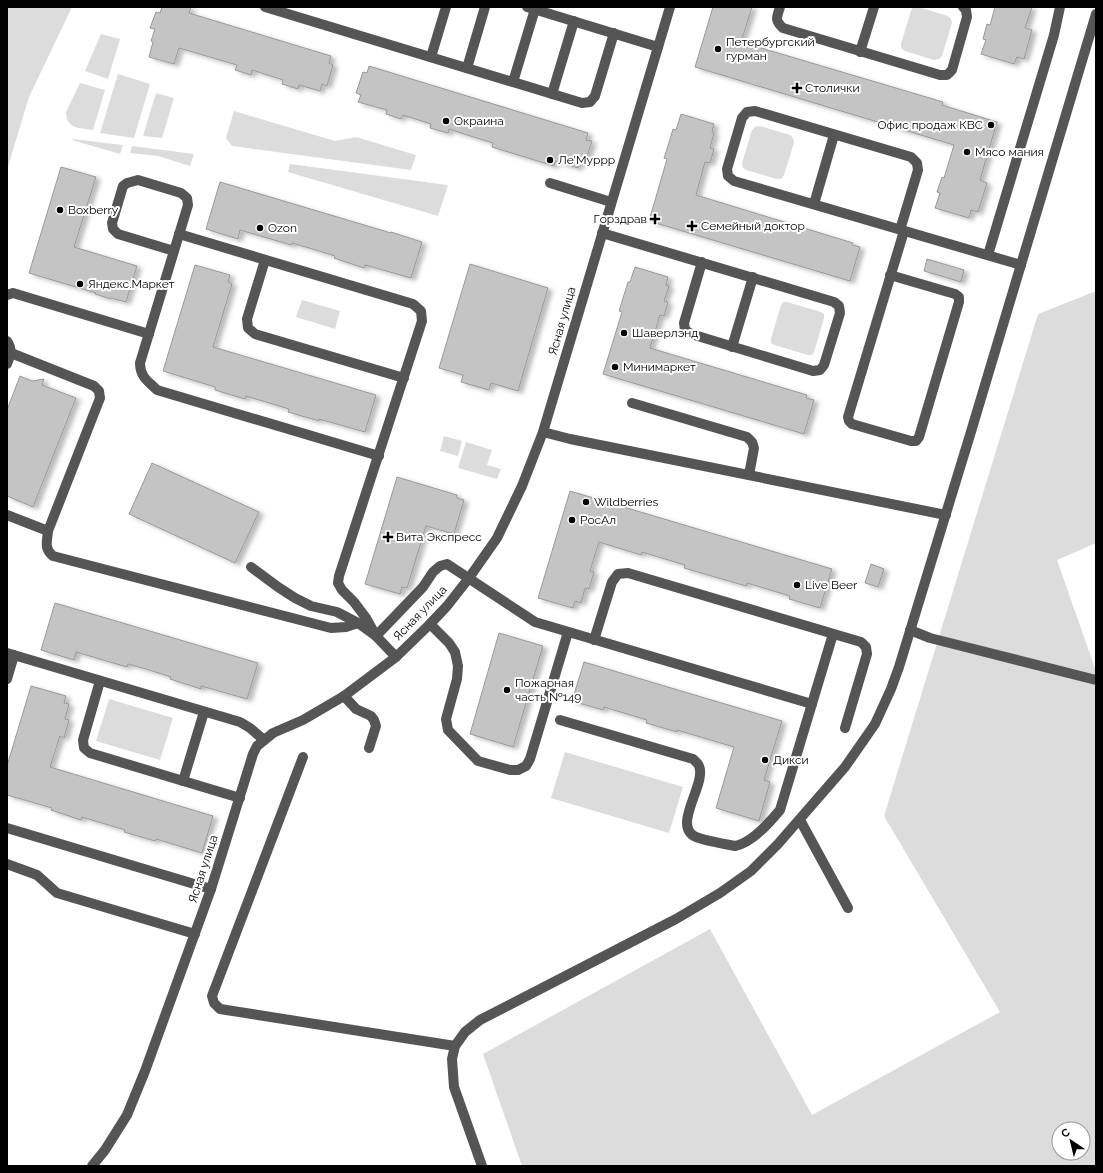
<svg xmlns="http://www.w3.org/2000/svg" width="1103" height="1173" font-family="Raleway,sans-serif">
<defs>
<filter id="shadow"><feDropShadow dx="4.5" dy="2.5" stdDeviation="2" flood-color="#0004"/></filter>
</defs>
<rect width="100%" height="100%" fill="#fff"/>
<!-- green -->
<g fill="#dcdcdc" fill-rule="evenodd">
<path d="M7,7H72L29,97L7,170Z"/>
<path d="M913,7H918L948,16L951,19L952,23L942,56L939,59L934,60L905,51L901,48V44L911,11Z"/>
<path d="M101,34L120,39L108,79L85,71Z"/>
<path d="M118,74L150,84L134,138L100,133Z"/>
<path d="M80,83L105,90L93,130C80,128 66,129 66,112Z"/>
<path d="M156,93L174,98L162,138L143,136Z"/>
<path d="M234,111L335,141L356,137L416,155L411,170L232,146L226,138Z"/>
<path d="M760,126L790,135L793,138L794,143L784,175L781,179H777L746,170L743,168L742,163L752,130L755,127Z"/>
<path d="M73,139L123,145L120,154L72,140Z"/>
<path d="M132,146L194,154L190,166L158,156L130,153Z"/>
<path d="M290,164L448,185L438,216L288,172Z"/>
<path d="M1096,291V543L1057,560L1096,671V1166H522L483,1054L710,929L812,1115L1000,1012L884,816L1038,314ZM1059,1129H1083V1153H1059Z"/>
<path d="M302,300L340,311L335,329L296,317Z"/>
<path d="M784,302H787L821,312L824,314V318L814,352L812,355H808L774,345L771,343V339L781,305Z"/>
<path d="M444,436L462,441L458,456L440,451Z"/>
<path d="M466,442L492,450L487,465L501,469L497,479L458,468Z"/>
<path d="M109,699L173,718L160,760L96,741Z"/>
<path d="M565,752L683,787L669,833L551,798Z"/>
</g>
<!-- building -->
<g fill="#c4c4c4" stroke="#999" filter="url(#shadow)">
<path d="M162,7H191L189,13L331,56L329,63L333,65L327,86L322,84L320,91L299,85L298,89L282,84L283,80L252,70L251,75L235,70L237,65L179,48L174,64L149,57L153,42L151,41L155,29L150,28L156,12L160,13Z"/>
<path d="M713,7H752L741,42L943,102L942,105L997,122L980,180L987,183L978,212L971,210L969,218L935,208L940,193L937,192L942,177L944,178L954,145L695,67Z"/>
<path d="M995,7H1032L1025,28L1032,30L1027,48L1024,59L1017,57L1014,64L981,54L986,40L983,39L987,24L990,25Z"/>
<path d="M369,66L588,133L586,140L592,141L585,163L580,161L578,168L555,161L554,166L492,147L493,143L467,135L449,129L448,133L430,128L431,124L403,115L401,119L386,114L387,110L358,102L361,95L356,93L363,72L367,73Z"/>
<path d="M681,114L714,124L712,132L714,133L710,148L714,149L710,163L705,162L696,195L853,243L852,245L860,247L850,281L649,221L667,159L664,158L668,146L673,129L676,130Z"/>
<path d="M61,167L96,177L74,247L137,266L126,302L111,298V299L95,294L96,293L29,273Z"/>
<path d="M220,182L391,233V232L422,242L411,278L365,265L364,268L334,258L335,256L309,248L292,243L291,245L240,230L238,239L206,229Z"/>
<path d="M927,259L964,270L961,282L924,271Z"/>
<path d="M470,264L548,288L518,391L491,383L489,390L461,382L463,375L439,368Z"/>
<path d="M195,265L230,275L228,282L232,284L213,347L376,395L365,432L319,419V421L288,412L289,409L246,396L245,399L215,390V387L163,371Z"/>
<path d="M635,267L668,277L666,285L669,286L664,301L668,302L664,316L660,315L650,348L807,395L806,398L814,400L804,434L603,374L622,312L619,311L628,282H630Z"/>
<path d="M20,376L32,381L44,379L42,385L76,398L33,507L7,496V410Z"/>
<path d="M152,463L259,512L235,563L129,514Z"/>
<path d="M397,477L457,495V498L464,500L454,534L426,526L407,588L402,587L400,594L365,584Z"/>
<path d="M570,491L832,569L820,608L789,599L790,596L747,583L746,586L684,568L685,565L642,552L641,555L599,542L590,571L594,572L589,589L585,588L581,603L575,601L573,608L538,598Z"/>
<path d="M871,564L884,569L878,587L865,583Z"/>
<path d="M55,603L258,663L247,699L201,686V689L170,679L171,677L146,669L128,664L127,667L76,652L74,660L41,650Z"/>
<path d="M499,633L543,646L513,747L470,734Z"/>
<path d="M584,662L782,721L764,780L770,782L759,821L716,808L734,747L677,730V732L646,723L647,720L604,707L603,710L572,701Z"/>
<path d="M31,686L66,696L64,703L69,704L65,719L69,720L64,738L60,736L50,767L213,816L202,853L156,839L155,841L124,832L125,830L82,817L81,820L51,810L52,808L7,795V766Z"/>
</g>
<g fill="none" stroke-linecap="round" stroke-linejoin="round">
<!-- minor -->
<g stroke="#555" stroke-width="10">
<path d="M265,7L582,103L590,102L595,96L614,33"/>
<path d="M527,7L658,47"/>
<path d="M780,7C777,17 774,20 783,28L940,75H947L952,70L967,17L966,10L963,7"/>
<path d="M860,52L874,7"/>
<path d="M431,57L446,7"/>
<path d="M467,68L485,7"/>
<path d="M513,82L535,9"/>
<path d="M552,94L574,21"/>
<path d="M550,183L611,202"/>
<path d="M814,204L834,135"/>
<path d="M900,230L918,170L917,163L911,157L755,111L747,112L742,118L727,169L728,176L734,181C829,209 925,237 1021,265"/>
<path d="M602,233L834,302L839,306L840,313L824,365L820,370L813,371L691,334L685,330L684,323L702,262"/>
<path d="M179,234L413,304L421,311L422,321L339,576L338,583L342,590L354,602L366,618L376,636L423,587L433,572L440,566L447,564L535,622L812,704"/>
<path d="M174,251L118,234L113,229L112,223L123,186L127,183L138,180L181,193L187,198L188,205L140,363C140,377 148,381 157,390L379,456"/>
<path d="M988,255L1054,35L1060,7"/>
<path d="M265,260L247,319L248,328L255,334L404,378"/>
<path d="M890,275L955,294L959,297V302L919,437L916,441H911L852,424L849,421L848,417L904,231"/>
<path d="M7,295L13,293L149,334"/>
<path d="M7,341C13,349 10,356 7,364"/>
<path d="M732,347L753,277"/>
<path d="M11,353L94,386L99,391L100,398L48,531C47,542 44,549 53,556L331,628L346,627L358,623L376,636L396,657"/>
<path d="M632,403L747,437L752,442L754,448L749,475"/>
<path d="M543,432L570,439L946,515"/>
<path d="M7,515L48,531"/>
<path d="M251,567L278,587L295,598L311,606L337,612L358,623"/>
<path d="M430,624L449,643L455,652L458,666L457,679L446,719L448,730L478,761L510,770H518L526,766L530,759L568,632"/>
<path d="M910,630L930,638L1096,680"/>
<path d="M594,640L612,582L618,574L628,573L861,642L866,647L867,654L845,728"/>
<path d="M7,653L240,722L250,728L264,740"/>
<path d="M7,679L14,655"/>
<path d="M100,681L83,740L84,748L90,753L240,798"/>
<path d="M344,696L356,709L371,716L374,720L376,726L369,748"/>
<path d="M560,720L693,759C695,761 698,763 699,766C707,784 671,826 696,837C707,841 724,844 735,846C752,843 770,822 780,810L833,634"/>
<path d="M303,757L212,996L214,1003L220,1009L455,1046"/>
<path d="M183,781L204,712"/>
<path d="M800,820L848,908"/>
<path d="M7,828L211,889"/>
<path d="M7,864L37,875L57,893L195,934"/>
<path d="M92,1166L105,1150L127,1115L145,1071L211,889L253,754L257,746L273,733L303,720L344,696L396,657L430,624L447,606L469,578L497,538L522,486L543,432L670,7"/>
<path d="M482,1166L454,1087L452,1059L455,1046L465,1032L480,1020L676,919L720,893L751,871L778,844L845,767L875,724L891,689L899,667L970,435L1096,14"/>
</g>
</g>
<!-- markers -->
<g fill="#000" stroke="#fff" stroke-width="1.5">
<circle cx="718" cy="49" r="4"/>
<path d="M795 82h4v4h4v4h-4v4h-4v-4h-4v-4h4z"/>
<circle cx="446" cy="121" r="4"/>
<circle cx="991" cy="125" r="4"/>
<circle cx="967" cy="152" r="4"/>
<circle cx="550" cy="160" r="4"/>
<circle cx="60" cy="210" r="4"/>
<path d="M653 213h4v4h4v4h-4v4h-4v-4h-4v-4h4z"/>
<path d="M690 220h4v4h4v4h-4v4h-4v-4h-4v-4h4z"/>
<circle cx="260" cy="228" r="4"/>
<circle cx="80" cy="284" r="4"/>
<circle cx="624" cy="333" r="4"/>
<circle cx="615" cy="367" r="4"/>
<circle cx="586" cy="502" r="4"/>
<circle cx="572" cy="520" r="4"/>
<path d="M386 531h4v4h4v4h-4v4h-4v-4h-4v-4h4z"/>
<circle cx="797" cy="585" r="4"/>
<circle cx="507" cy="690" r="4"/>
<circle cx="765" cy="760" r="4"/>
</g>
<g text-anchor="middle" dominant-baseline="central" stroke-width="4" stroke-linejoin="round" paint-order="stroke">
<!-- poi labels -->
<g font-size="12" fill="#000" stroke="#fff" text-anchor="start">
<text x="726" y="42">Петербургский<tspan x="726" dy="14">гурман</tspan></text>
<text x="805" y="88">Столички</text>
<text x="454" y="121">Окраина</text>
<text x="983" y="125" text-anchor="end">Офис продаж КВС</text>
<text x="975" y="152">Мясо мания</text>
<text x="558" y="160">Ле'Муррр</text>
<text x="68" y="210">Boxberry</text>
<text x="647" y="219" text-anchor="end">Горздрав</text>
<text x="701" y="226">Семейный доктор</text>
<text x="268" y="228">Ozon</text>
<text x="88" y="284">Яндекс.Маркет</text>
<text x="632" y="333">Шаверлэнд</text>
<text x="623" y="367">Минимаркет</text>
<text x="594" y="502">Wildberries</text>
<text x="580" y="520">РосАл</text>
<text x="396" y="537">Вита Экспресс</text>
<text x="805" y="585">Live Beer</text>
<text x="515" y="683">Пожарная<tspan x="515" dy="14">чаcть №149</tspan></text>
<text x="773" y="760">Дикси</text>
</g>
<!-- street labels -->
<g font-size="12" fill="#000" stroke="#fff">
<text transform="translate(562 321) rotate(-74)">Ясная улица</text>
<text transform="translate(420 613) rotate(-46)">Ясная улица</text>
<text transform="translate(203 869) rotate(-72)">Ясная улица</text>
</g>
</g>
<!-- border -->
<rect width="1103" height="1173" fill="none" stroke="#000000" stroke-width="16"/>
<!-- north arrow -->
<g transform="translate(1071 1141) rotate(325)"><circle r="19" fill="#ffffff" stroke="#999999"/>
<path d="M0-3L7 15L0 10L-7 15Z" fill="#000000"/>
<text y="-6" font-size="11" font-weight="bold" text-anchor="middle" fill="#000000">С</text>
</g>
</svg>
